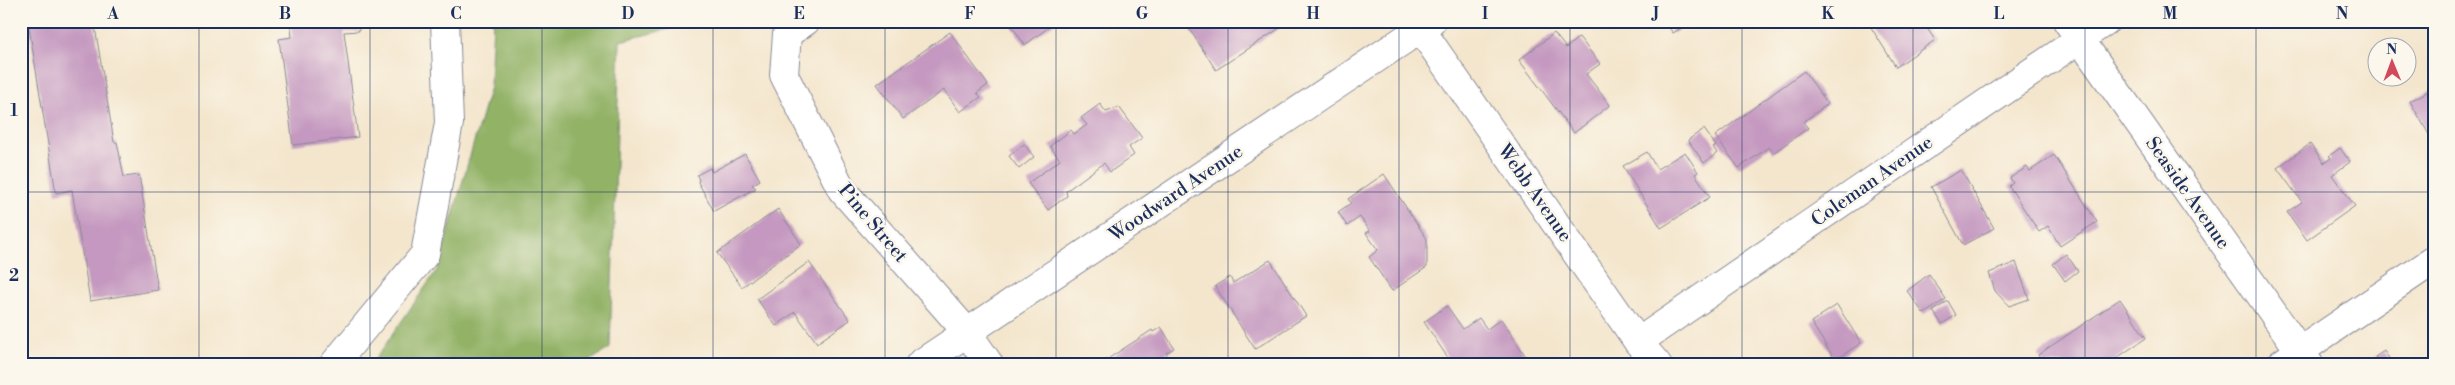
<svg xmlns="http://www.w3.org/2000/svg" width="2455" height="385" font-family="'Libre Bodoni',serif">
<rect width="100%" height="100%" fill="#fbf7ec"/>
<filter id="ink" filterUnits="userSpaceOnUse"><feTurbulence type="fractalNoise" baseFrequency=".02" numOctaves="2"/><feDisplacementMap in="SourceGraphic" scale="10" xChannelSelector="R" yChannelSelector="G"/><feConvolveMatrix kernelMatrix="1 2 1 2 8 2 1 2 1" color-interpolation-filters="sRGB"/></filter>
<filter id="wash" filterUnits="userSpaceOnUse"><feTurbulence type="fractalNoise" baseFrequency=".0096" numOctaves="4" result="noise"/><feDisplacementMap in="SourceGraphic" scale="20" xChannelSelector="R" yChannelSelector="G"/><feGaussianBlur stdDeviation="1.12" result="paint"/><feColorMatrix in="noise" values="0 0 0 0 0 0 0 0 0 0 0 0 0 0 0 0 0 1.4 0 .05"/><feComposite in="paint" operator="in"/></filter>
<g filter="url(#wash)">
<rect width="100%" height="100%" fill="#f4e6cd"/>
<!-- forest -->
<path fill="#92b266" stroke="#567062" d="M493,21H701L620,41L610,348L585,364H372L437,270L490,87Z"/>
<g id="blocks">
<!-- building -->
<g fill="#c498c0">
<path d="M28,21H94L114,142H117L124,177L139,175L158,290L90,301L72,190L56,193Z"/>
<path d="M290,21H358L359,31L344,32L358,137L293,145L279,39L292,37Z"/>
<path d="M1008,21H1057L1025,45Z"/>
<path d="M1184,21H1285L1286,24L1216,70Z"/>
<path d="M1664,21H1694L1673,33Z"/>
<path d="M1867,21H1922L1935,40L1896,67Z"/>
<path d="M950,32L988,85L977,93L981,97L960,112L944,90L903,119L877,84Z"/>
<path d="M1554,33L1566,48L1579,37L1600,64L1586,74L1610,105L1574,133L1519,60Z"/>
<path d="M1804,71L1828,104L1803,122L1808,128L1773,153L1769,147L1739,168L1715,136Z"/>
<path d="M2434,88V139L2432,140L2410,101Z"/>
<path d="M1100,104L1106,112L1119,107L1142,138L1129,147L1134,155L1110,172L1104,163L1066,191L1067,196L1048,210L1028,183L1060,160L1050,146L1071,130L1074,134L1087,125L1081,118Z"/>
<path d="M1704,129L1716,146L1713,147L1717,153L1704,163L1688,140Z"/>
<path d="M1024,144L1034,157L1019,169L1009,156Z"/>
<path d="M2310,144L2324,163L2331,158L2329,156L2340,148L2350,162L2332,175L2355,206L2307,240L2287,212L2302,202L2277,168Z"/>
<path d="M1647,152L1657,169L1685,152L1698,172L1695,174L1710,197L1661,228L1623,166Z"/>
<path d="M745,154L760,180L752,185L756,188L714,211L698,182L699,180L697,175L710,168L712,172Z"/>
<path d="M2054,155L2097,222L2060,246L2048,226L2039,232L2009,186L2013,183L2010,178L2027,167L2030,171Z"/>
<path d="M1961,170L1994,228L1963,245L1931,187Z"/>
<path d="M1384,174L1427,239V267L1392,291L1369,257L1378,250L1366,233L1370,231L1360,217L1347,226L1338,212L1351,203L1348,199Z"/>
<path d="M778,209L801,244L742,287L717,253Z"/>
<path d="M2066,254L2078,271L2065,281L2053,264Z"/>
<path d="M1270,260L1306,316L1255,349L1215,286L1230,277L1233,283Z"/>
<path d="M809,262L850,320L817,343L795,312L776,326L757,299Z"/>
<path d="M2016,262L2029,299L2009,306L1995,291L1989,273Z"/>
<path d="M1929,274L1946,299L1924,314L1907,291Z"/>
<path d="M2120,299L2146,338L2108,364H2044L2038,355Z"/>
<path d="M1948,301L1956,315L1942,324L1933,311Z"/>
<path d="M1837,305L1861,343L1835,360L1811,322Z"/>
<path d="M1447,306L1463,329L1479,318L1487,329L1501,319L1529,361L1525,364H1452L1424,322Z"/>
<path d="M1161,327L1174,348L1166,353L1173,364H1100L1152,330L1153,332Z"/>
<path d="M2384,351L2393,364H2380L2375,357Z"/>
</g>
</g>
</g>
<g filter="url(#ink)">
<use href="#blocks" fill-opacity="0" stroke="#888a96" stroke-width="1"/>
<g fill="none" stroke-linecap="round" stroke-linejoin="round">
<defs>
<g id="minor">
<path d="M806,21L787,34L784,75L842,190L967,332L989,364"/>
<path d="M1415,21L1638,342L1657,364"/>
<path d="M2067,21L2309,364"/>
<path d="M1638,342L2106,21"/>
<path d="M334,364L425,254L449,123L445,21"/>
<path d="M920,364L1432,21"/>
<path d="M2281,364L2434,260"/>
</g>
</defs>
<!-- minor casing -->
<use href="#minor" stroke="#888a96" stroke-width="30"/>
<!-- minor -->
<use href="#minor" stroke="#fff" stroke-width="28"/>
</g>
</g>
<!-- grid -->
<path fill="none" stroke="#1b2f5e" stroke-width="1" stroke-opacity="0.55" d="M199,21V364M370,21V364M542,21V364M713,21V364M885,21V364M1056,21V364M1228,21V364M1399,21V364M1570,21V364M1742,21V364M1913,21V364M2085,21V364M2256,21V364M21,192H2434"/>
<g text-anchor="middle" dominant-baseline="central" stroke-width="5" stroke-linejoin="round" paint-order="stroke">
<!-- street labels -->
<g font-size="19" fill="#1b2f5e" stroke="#fbf7ec">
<text transform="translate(1872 181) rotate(-35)">Coleman Avenue</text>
<text transform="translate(1176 193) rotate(-34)">Woodward Avenue</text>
<text transform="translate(1535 193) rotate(55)">Webb Avenue</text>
<text transform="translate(2188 193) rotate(55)">Seaside Avenue</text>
<text transform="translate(873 223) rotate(50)">Pine Street</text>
</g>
</g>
<!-- margin -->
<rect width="2455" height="385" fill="none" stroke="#fbf7ec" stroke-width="55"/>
<!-- north arrow -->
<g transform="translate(2392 62) rotate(359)"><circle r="24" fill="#fbf7ec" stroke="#a1a7b3"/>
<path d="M0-4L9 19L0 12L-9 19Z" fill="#d1495b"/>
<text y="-8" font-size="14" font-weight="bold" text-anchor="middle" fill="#1b2f5e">N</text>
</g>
<rect x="28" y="28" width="2400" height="330" fill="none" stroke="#1b2f5e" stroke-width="2"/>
<g font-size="16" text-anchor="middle" font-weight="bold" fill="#1b2f5e">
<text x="113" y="19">A</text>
<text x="285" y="19">B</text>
<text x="456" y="19">C</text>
<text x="628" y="19">D</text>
<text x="799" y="19">E</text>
<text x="970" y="19">F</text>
<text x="1142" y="19">G</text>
<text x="1313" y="19">H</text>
<text x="1485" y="19">I</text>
<text x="1656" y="19">J</text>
<text x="1828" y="19">K</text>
<text x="1999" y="19">L</text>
<text x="2170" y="19">M</text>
<text x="2342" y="19">N</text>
<text x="14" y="116">1</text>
<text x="14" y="281">2</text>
</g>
</svg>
